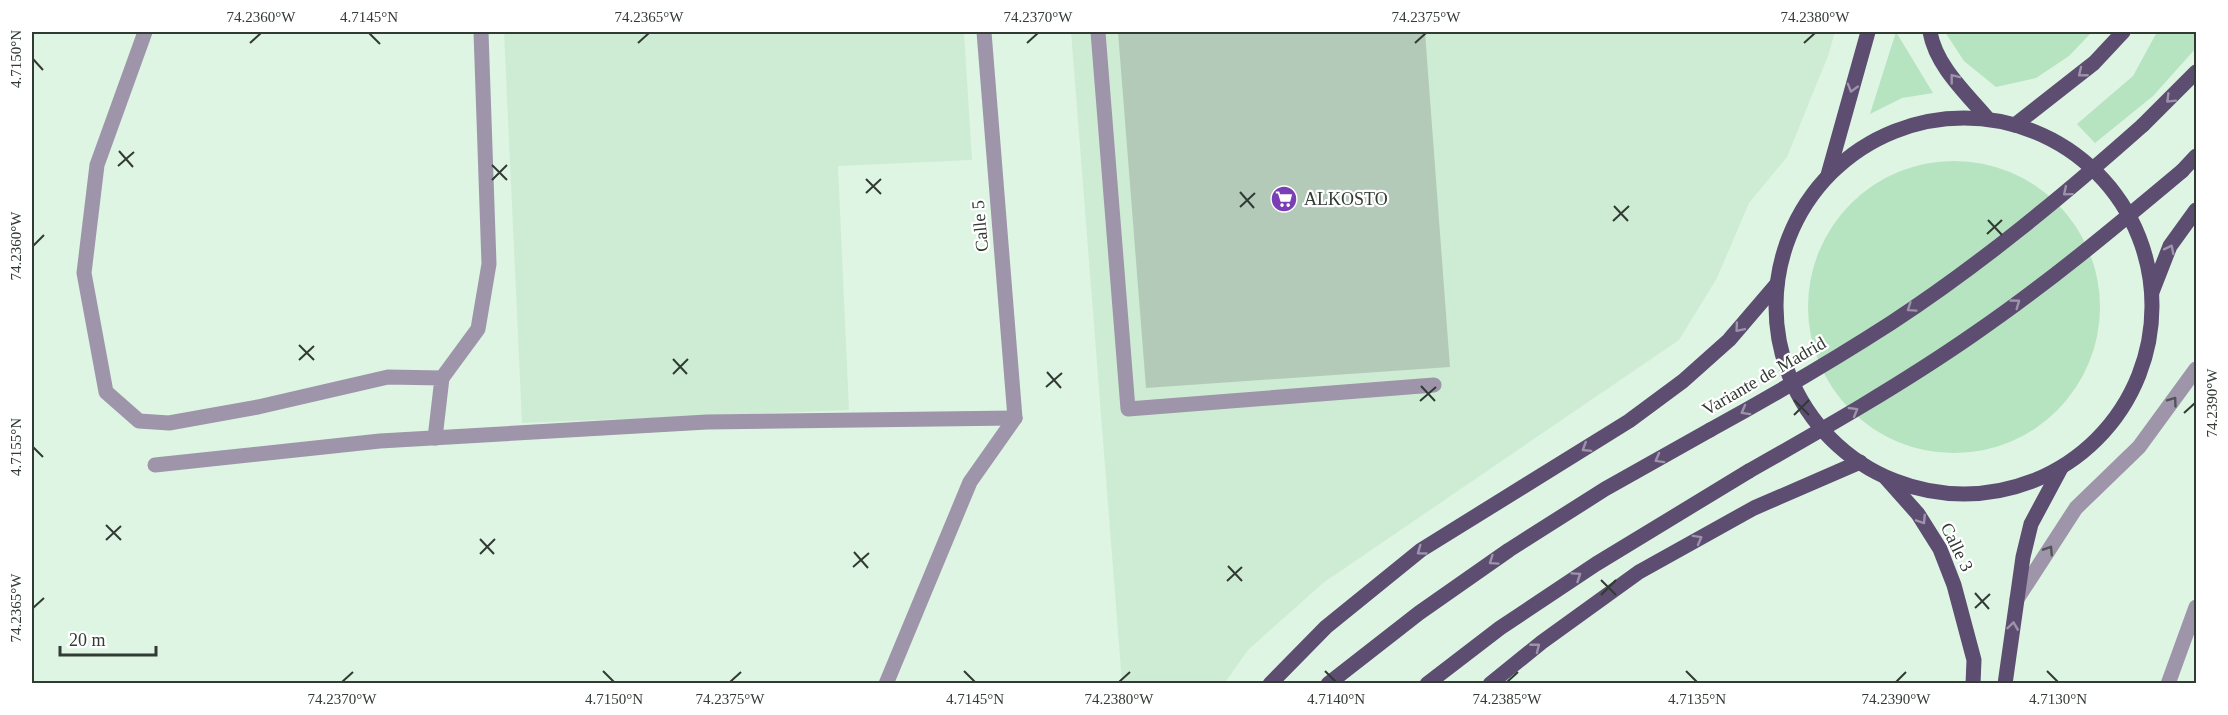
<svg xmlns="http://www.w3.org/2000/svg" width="2228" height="715" font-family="'Times New Roman',serif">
<rect width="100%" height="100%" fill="#def5e3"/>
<!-- built -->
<g fill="#ceecd4">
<path d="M504,32H964L972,160L838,166L849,410L522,423Z"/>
<path d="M1071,32H1835L1828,56L1787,157L1749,203L1717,278L1679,340L1323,583L1248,650L1224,684L1122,683Z"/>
</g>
<!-- green -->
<g fill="#b6e3c0">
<path d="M1896,32L1933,93L1902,98L1870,114Z"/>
<path d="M1945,32H2092L2069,56L2036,78L1996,87L1964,61Z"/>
<path d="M2157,32H2196V48L2153,96L2095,143L2077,124L2133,76Z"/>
<circle cx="1954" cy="307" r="146"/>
</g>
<!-- building -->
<path fill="#b4cab9" d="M1118,32H1425L1450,367L1146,388Z"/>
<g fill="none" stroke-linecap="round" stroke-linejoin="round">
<!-- minor -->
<g stroke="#9e95aa" stroke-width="15">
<path d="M145,32L97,165L84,273L106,392L139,421L169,423L258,407L388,377L442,378L435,438"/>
<path d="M984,32L1015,418"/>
<path d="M1098,32L1128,409L1434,385"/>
<path d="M442,378L478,329L489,264L481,32"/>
<path d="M155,465L380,441L707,422L1015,418"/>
<path d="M2017,599L2076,508L2139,447L2196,369"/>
<path d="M886,684L970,482L1015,418"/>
<path d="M2168,684L2196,607"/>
</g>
<!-- major -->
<g stroke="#5c4d71" stroke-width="15">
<path d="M1930,32C1936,66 1966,93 1988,119"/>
<circle cx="1964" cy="306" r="188"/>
<path d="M2015,125L2094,63L2123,32"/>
<path d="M2143,125L2196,72"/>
<path d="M2182,171L2196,156"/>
<path d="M1828,175L1868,32"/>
<path d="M2152,292L2170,246L2196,210"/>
<path d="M1886,478L1918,514L1940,549L1954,585L1974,660L1973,684"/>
<path d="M1270,684L1326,627L1421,550L1629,421L1683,381L1729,340L1777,284"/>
<path d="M1328,684L1419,613L1509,550L1605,489L1710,430"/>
<path d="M1427,684L1500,628L1596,564L1749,471"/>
<path d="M1490,684L1542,642L1639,572L1754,508L1860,462"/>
<path d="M2005,684L2023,557L2031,524L2061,468"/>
</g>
<!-- major-bridge -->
<g stroke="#5c4d71" stroke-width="15">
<path d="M1710,430C1772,396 1832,361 1891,323C1981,264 2063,196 2143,125"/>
<path d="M1749,471C1825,428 1902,384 1974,334C2047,284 2114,228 2182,171"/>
</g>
</g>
<!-- one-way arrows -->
<defs><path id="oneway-chevron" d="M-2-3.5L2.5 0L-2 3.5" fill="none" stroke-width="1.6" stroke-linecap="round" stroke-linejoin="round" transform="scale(1.5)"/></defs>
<g stroke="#9d94aa">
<use href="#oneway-chevron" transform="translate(2082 73) rotate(141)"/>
<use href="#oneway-chevron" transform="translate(1954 78) rotate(-128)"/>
<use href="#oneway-chevron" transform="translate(1852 88) rotate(106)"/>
<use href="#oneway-chevron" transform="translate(2170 99) rotate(135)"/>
<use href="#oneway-chevron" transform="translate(2067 192) rotate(140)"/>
<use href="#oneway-chevron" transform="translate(2170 249) rotate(-63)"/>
<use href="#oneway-chevron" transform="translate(2016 303) rotate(-36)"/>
<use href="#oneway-chevron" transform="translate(1911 308) rotate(145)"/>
<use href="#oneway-chevron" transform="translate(1739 328) rotate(130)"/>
<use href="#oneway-chevron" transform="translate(1745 411) rotate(151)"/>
<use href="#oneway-chevron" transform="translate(1854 411) rotate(-30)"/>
<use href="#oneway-chevron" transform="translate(1586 448) rotate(148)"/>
<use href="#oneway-chevron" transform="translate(1659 459) rotate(151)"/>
<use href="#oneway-chevron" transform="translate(1922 520) rotate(57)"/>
<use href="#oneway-chevron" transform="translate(1698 539) rotate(-29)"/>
<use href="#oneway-chevron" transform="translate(1421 551) rotate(144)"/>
<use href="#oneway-chevron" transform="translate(1493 561) rotate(145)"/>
<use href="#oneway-chevron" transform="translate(1577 576) rotate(-34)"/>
<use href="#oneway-chevron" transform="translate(2013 626) rotate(-82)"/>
<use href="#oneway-chevron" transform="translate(1536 647) rotate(-38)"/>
</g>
<g stroke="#525557">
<use href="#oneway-chevron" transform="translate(2173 401) rotate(-54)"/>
<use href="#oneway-chevron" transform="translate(2049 550) rotate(-57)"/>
</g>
<!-- ticks -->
<path fill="none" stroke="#313a33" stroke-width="2" d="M369,33L380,44M250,43L261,33M638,43L649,33M1027,43L1038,33M1415,43L1426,33M1804,43L1815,33M33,59L43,70M119,151L133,167M492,165L507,180M118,166L134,152M866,179L881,194M492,180L507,165M1240,192L1254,208M866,193L881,179M1614,206L1628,221M1240,207L1255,193M1988,220L2002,235M1613,221L1629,206M1987,234L2002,220M33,246L44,235M299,345L314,360M673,359L687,374M299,360L314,346M1047,372L1061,388M673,374L688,359M1421,386L1435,401M1046,387L1062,373M1794,400L1809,415M1420,401L1436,387M2184,413L2195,403M1794,415L1809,400M33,447L43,457M106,525L121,540M480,539L494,554M106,540L121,526M854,552L868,568M480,554L495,539M1228,566L1242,581M853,567L869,553M1601,580L1616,595M1227,581L1242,567M1975,593L1989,609M1601,595L1616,580M33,608L44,598M1975,608L1990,594M603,671L614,682M964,671L975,682M1325,671L1336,682M1686,671L1697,682M2047,671L2058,682M342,682L353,672M730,682L741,672M1119,682L1130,672M1507,682L1518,672M1896,682L1906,672"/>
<!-- icons -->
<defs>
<symbol id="supermarket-disc" viewBox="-11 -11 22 22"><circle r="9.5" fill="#7a3fb5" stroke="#fff"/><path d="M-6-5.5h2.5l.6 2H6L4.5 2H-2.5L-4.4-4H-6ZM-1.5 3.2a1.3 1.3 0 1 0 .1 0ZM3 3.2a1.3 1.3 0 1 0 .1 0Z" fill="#fff"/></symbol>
</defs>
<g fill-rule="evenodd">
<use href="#supermarket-disc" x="1269" y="184" width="30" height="30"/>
</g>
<g text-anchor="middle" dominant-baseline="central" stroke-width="4.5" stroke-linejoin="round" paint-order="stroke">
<!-- poi labels -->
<g font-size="18" fill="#313a33" stroke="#fff" text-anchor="start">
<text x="1304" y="199">ALKOSTO</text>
</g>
<!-- street labels -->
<g font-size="18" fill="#313a33" stroke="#fff">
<text transform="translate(980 226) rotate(-95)">Calle 5</text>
<text transform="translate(1764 376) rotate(-30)">Variante de Madrid</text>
<text transform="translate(1957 547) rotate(64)">Calle 3</text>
</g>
</g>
<!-- border -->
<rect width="2228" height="715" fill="none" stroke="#ffffff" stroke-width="66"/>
<!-- scale -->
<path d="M60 646v9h96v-9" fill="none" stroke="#313a33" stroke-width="3"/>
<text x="69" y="646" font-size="18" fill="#313a33" stroke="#ffffff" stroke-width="4.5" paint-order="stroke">20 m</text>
<rect x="33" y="33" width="2162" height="649" fill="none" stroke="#313a33" stroke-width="2"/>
<g font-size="15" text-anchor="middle" fill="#313a33">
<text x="261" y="22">74.2360°W</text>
<text x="369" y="22">4.7145°N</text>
<text x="649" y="22">74.2365°W</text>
<text x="1038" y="22">74.2370°W</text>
<text x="1426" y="22">74.2375°W</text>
<text x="1815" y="22">74.2380°W</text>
<text transform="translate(16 59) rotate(-90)" y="5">4.7150°N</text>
<text transform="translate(16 246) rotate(-90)" y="5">74.2360°W</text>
<text transform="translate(2212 403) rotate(-90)" y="5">74.2390°W</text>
<text transform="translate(16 447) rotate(-90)" y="5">4.7155°N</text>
<text transform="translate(16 608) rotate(-90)" y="5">74.2365°W</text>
<text x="342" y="704">74.2370°W</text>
<text x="614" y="704">4.7150°N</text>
<text x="730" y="704">74.2375°W</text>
<text x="975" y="704">4.7145°N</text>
<text x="1119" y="704">74.2380°W</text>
<text x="1336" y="704">4.7140°N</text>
<text x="1507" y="704">74.2385°W</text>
<text x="1697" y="704">4.7135°N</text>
<text x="1896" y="704">74.2390°W</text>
<text x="2058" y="704">4.7130°N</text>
</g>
</svg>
